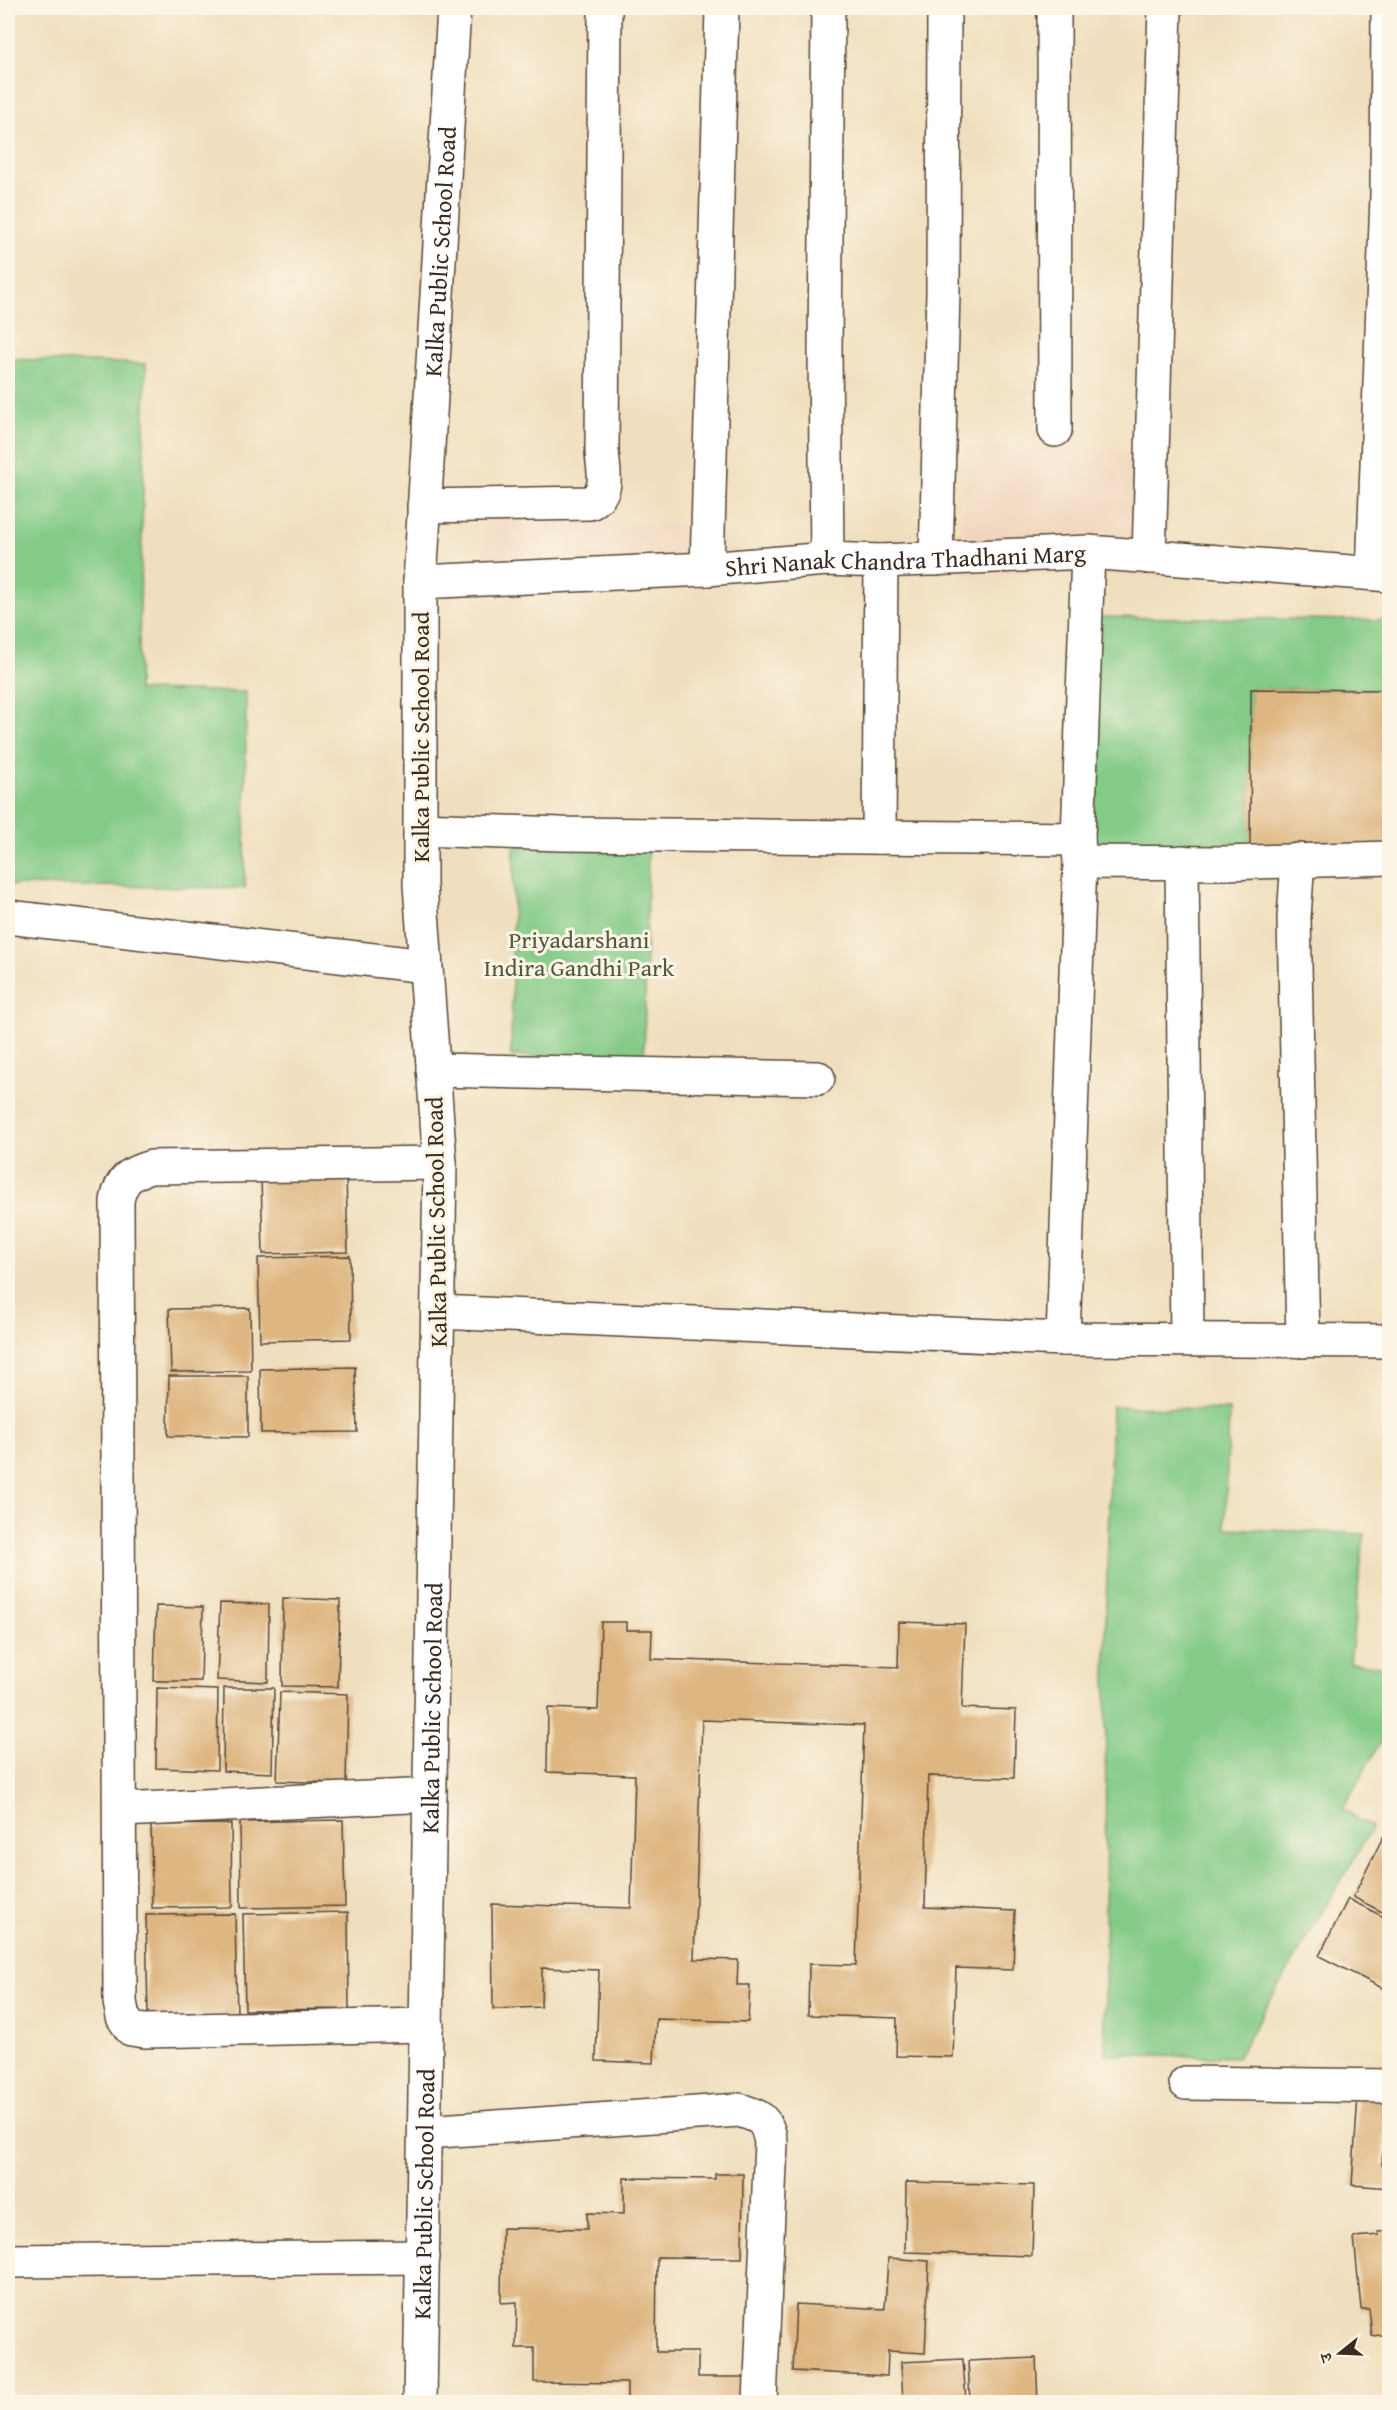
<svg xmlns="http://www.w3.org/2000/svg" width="1397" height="2410" font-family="'Gentium Book Plus','Noto Serif Devanagari',serif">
<rect width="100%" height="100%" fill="#fcf5e5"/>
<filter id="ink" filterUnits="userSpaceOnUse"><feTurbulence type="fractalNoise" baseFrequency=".0167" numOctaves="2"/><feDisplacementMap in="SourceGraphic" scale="12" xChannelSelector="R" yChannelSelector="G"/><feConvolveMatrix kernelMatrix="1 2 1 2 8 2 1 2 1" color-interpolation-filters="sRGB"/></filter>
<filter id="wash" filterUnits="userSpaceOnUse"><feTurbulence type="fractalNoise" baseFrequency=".008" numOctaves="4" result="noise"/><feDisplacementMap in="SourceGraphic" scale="24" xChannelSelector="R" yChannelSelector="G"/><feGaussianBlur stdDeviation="1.35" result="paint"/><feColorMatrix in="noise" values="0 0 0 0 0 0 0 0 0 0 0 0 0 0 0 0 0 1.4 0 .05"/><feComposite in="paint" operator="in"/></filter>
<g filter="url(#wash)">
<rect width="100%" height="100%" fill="#f0dfbe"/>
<!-- built -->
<g fill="#f1d5bd">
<path d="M965,446L1170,451L1167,577L962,572Z"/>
<path d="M485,519L697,524L696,585L484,581Z"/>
</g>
<!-- green -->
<g fill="#84cb87" stroke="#607a52" stroke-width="1.5">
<path d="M8,359L146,364L138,690L246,692L245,888L8,885Z"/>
<path d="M1085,617L1389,620V690L1251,689L1250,853L1083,852Z"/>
<path d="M514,846L648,849L644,1059L511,1056Z"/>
<path d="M1112,1406L1229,1410L1225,1528L1364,1534L1350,1663L1386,1667L1389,1670V1726L1343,1809L1372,1828L1237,2057L1105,2054L1106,1606Z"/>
</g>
<g id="blocks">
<!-- building -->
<g fill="#deb681">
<path d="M1251,689L1390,690V855L1250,853Z"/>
<path d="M346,1174L348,1252L263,1254L261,1177Z"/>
<path d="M350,1256L351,1339L260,1341L258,1258Z"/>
<path d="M250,1308L251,1371L171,1372L169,1309Z"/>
<path d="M355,1367L357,1432L261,1433L260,1369Z"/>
<path d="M169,1376H248V1437L168,1436Z"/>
<path d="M283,1598L340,1600L338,1687L282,1686Z"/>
<path d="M220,1603L269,1604L268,1682L217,1680Z"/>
<path d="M156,1606L203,1607L201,1681H154Z"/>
<path d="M601,1622H626V1630H652L651,1659L898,1667L899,1622L965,1624L962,1708L1016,1710L1014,1778L928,1776L925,1907L1015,1911L1013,1970L956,1968L953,2057L896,2056L897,2018L808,2015L809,1964L856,1965L864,1725L702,1720L694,1959L738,1960L737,1985H750L748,2022L656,2019L654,2063L596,2061L599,1970L542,1968L541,2007L493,2009L492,1904L631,1908L635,1775L547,1772L548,1708L598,1710Z"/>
<path d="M157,1688L218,1690L217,1770L156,1768Z"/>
<path d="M224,1688H274L272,1773L223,1771Z"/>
<path d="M280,1692L348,1694L346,1783L277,1781Z"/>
<path d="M343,1820L345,1906L241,1908L240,1822Z"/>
<path d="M231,1824L232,1907L152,1908L151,1825Z"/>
<path d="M1383,1837L1390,1841V1916L1353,1897Z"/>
<path d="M1348,1899L1390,1920V1992L1319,1956Z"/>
<path d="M348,1912L349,2009L245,2010L243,1914Z"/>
<path d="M235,1914L237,2017L148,2018L146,1915Z"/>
<path d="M1358,2096L1390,2098V2134H1384L1382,2165H1390V2188L1352,2185Z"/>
<path d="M715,2174H743L742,2258L657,2257L656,2352H698V2377H749L748,2402H627V2383L534,2382V2348H516L517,2302L501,2303L502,2228L587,2229V2213L624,2214V2178L715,2179Z"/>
<path d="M906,2182L1034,2185L1032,2256L905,2252Z"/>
<path d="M1390,2231V2334L1372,2336L1369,2309H1361L1354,2237L1379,2235L1378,2232Z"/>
<path d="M888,2258L929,2261L925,2353L888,2351L887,2376L793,2371L796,2304L885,2309Z"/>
<path d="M1036,2358L1038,2402H970L968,2361Z"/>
<path d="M963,2359L966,2402H903L901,2362Z"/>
</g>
</g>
</g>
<g filter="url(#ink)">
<use href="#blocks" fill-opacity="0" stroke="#564536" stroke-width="1.5"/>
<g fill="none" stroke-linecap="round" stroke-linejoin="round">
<defs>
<g id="minor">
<path d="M1054,8L1055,430"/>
<path d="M424,506L590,503C611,491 603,472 602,451L605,8"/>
<path d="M1149,557L1165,8"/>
<path d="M827,559L825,350L828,8"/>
<path d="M936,559L943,293L944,8"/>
<path d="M707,569L722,8"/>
<path d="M1373,573L1387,196L1388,8"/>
<path id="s1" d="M420,582L707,569L827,559L881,561L1088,552L1390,575"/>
<path d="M420,829L561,834L1078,839"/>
<path d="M879,837L881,561"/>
<path d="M1298,860L1294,917L1303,1341"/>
<path d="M1080,862L1225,863L1390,858"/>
<path d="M1182,862L1187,1339"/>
<path d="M8,917L425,966"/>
<path d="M433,1070L818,1078"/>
<path d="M438,1312L1063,1339L1390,1341"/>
<path d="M1063,1339L1080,862L1078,839L1088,552"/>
<path d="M121,1810L430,1795"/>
<path d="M427,2025L145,2031L131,2029L123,2017L120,2002L117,1201C121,1179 130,1173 151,1167L440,1163"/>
<path d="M1186,2083L1390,2086"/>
<path d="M425,2132L739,2110C762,2117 766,2119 771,2142L760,2402"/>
<path d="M8,2261L423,2257"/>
<path id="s2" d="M420,2402L440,1163L420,884V582L454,8"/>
</g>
</defs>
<!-- minor casing -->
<use href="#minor" stroke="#564536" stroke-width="36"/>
<!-- minor -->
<use href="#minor" stroke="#fff" stroke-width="33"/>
</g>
</g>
<g text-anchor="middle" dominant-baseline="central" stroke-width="6" stroke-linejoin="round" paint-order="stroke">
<!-- street labels -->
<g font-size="24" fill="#3b2a1e" stroke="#fcf5e5">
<text stroke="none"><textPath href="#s2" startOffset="2152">Kalka Public School Road</textPath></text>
<text stroke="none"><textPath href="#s1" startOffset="486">Shri Nanak Chandra Thadhani Marg</textPath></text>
<text transform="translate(420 737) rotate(-90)">Kalka Public School Road</text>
<text transform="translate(436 1222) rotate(-91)">Kalka Public School Road</text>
<text stroke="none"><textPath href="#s2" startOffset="694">Kalka Public School Road</textPath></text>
<text stroke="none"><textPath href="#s2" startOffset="208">Kalka Public School Road</textPath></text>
</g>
<!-- park labels -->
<g font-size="24" fill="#515a3e" stroke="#fcf5e5">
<text x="579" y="939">Priyadarshani<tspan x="579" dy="28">Indira Gandhi Park</tspan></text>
</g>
</g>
<!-- margin -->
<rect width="1397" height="2410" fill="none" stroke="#fcf5e5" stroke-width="30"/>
<!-- north arrow -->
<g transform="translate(1340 2353) rotate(252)" stroke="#fcf5e5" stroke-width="4.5" paint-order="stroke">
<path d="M0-4.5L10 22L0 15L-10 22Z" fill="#3b2a1e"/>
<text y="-9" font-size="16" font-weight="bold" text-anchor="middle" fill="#3b2a1e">उ</text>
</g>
</svg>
